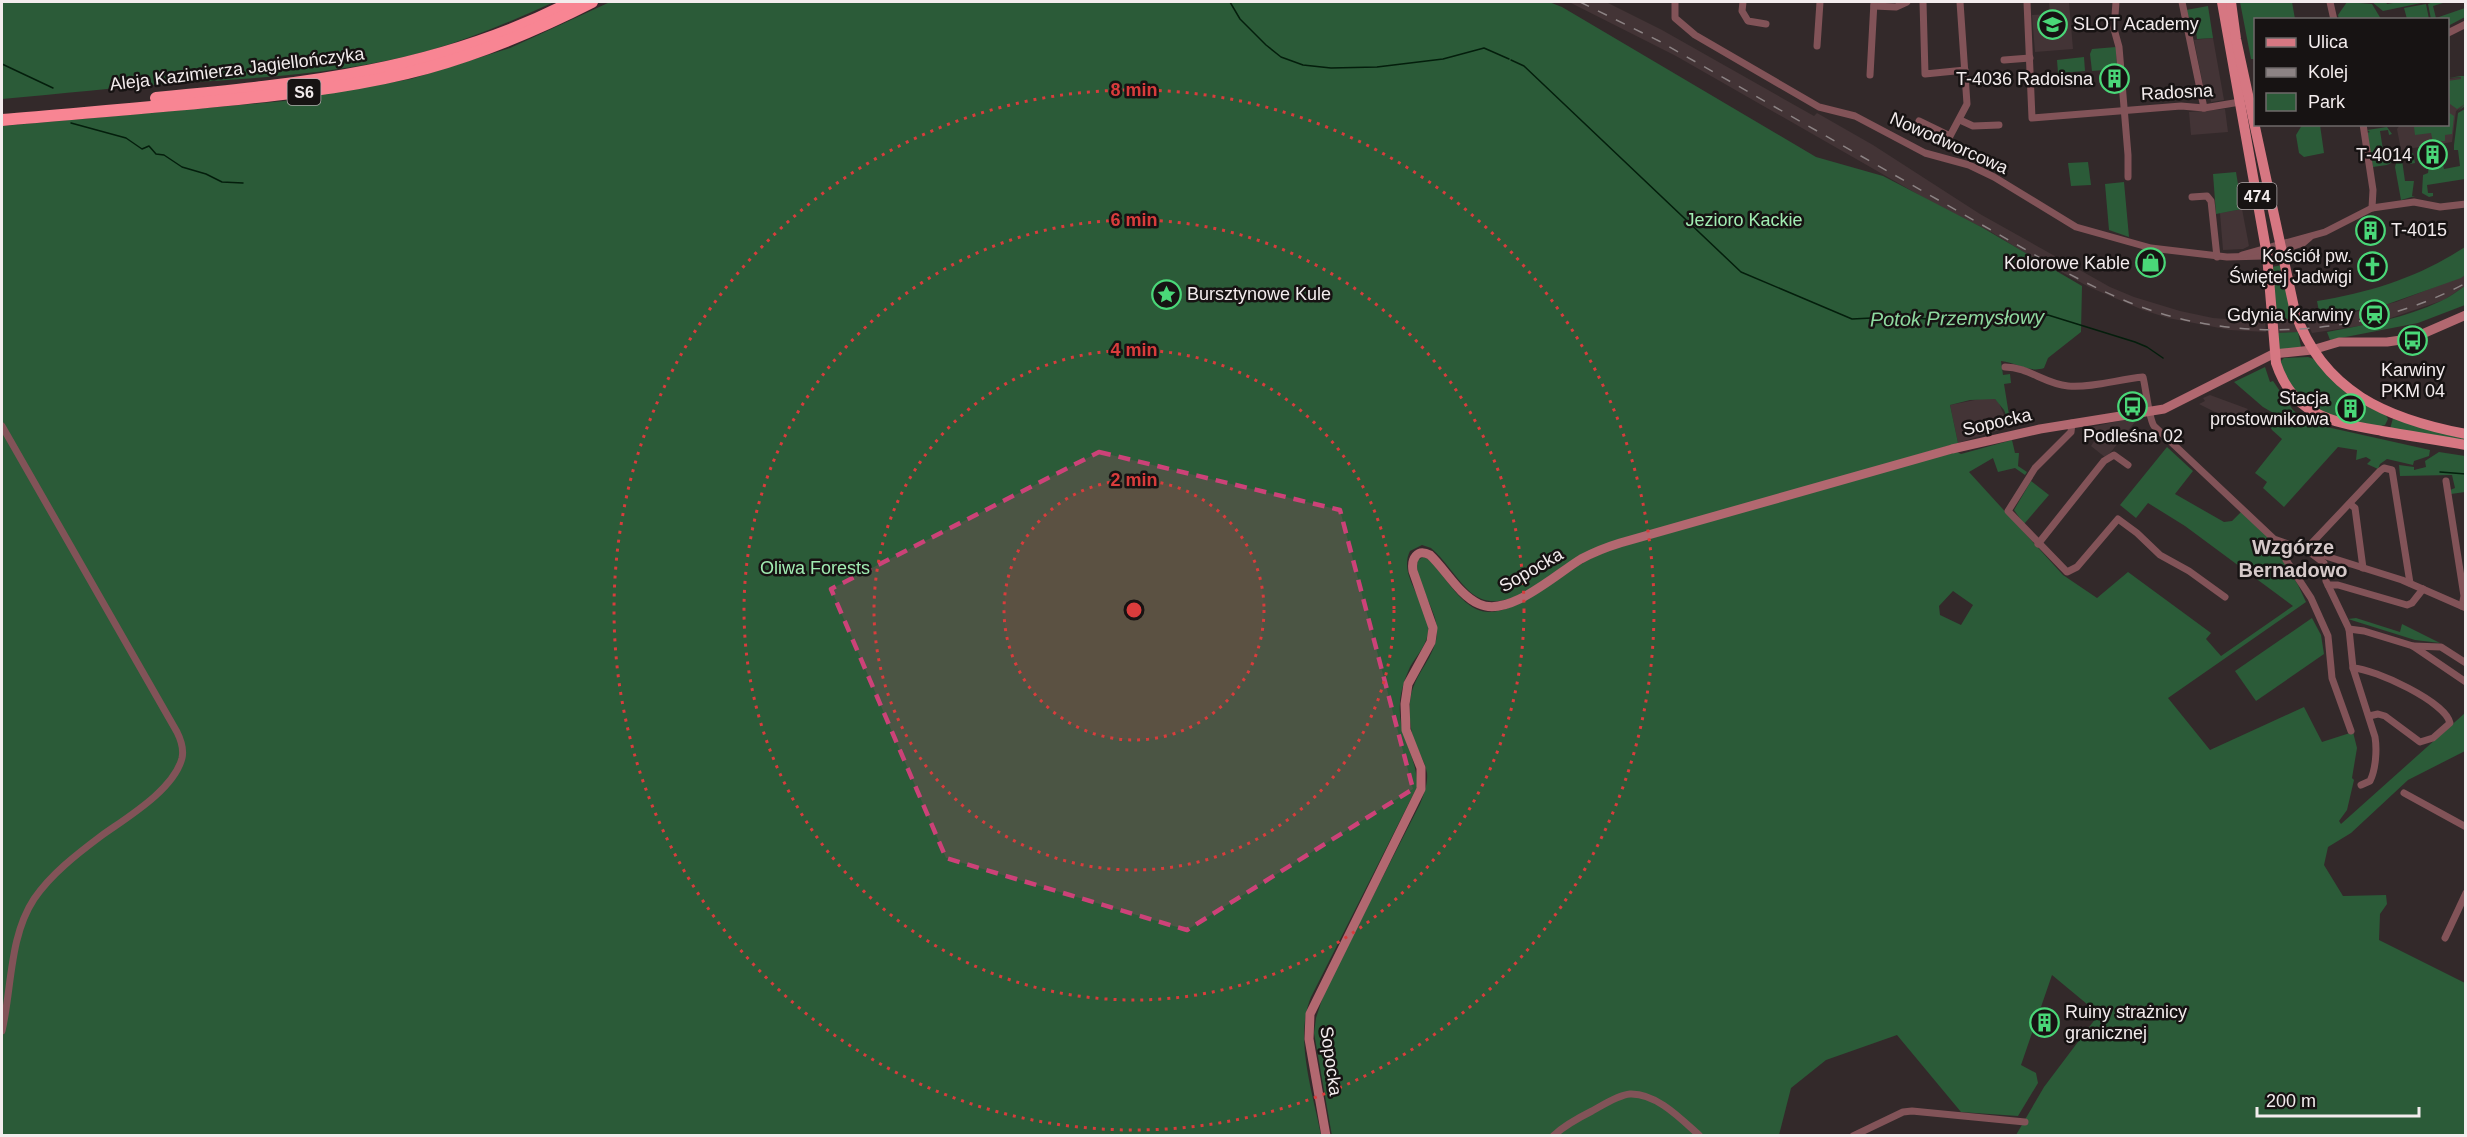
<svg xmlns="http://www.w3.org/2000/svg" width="2467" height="1137" font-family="Arial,sans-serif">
<rect width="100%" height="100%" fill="#33292a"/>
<!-- built -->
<g fill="#433436">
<path d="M1569,2H1606L1662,30L1814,116L1817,113L1873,145L1980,214L2110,287L2134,297L2180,311L2213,318L2265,322L2266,332L2230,330L2168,318L2143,310L2089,287L2047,264L2045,265L1991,232L1933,203L1676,56Z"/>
<path d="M2049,2H2069L2073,49L2035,52L2032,15L2050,14Z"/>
<path d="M2213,38L2224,100L2211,102L2210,95H2205L2194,40Z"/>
<path d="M2461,77L2465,105L2456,111L2452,142L2401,150L2397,129L2400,125L2448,124V79Z"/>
<path d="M2225,109L2228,132L2191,135L2189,112Z"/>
<path d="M2242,209L2249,246L2243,249L2223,250L2220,213Z"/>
<path d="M2465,275V286L2444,300L2373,324L2312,333L2305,318L2346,314L2396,302Z"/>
<path d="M2276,319H2294L2298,332L2277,333Z"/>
<path d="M2210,395L2248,409L2235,422L2199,404L2205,401L2203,398Z"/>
<path d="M1985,398L1995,399L1999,403L2009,427L1958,443L1950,405Z"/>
<path d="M2132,418L2135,422L2106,458L2091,446L2099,434L2087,428Z"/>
</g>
<!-- green -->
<g fill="#2b5b38" fill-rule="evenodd">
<path d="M2,2H554C514,20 473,38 431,50C349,73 263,78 178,83C119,87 60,94 2,99Z"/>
<path d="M610,2H1549L1562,7L1816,157L1883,176L1983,228L2082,286L2081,332L2048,358L2044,368C2030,373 2017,363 2001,361L2003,375L2010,374L2011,383L2004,384L2011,427L2004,410L1995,399L1970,400L1950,405L1958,443L1858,472L1566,564C1540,582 1498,620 1468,590C1455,577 1445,560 1431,548L1422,545L1410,551C1398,575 1426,601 1428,625C1430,642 1418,653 1410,667C1405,678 1401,690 1400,702C1397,736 1418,756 1417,787L1311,997C1294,1038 1313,1093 1321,1135L2,1136V126L284,101L411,79L510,48Z"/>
<path d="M2240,2H2292L2295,19L2256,20L2255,59H2251Z"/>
<path d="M2347,2L2372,4L2381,19H2339L2338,15Z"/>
<path d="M2372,2H2386L2387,4L2399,2H2426L2383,11Z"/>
<path d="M2433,2H2442L2443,3L2433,6L2436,18L2465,8V17L2448,26V20L2431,19L2428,4Z"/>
<path d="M2426,4L2429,19H2415L2414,17V19H2407L2404,8Z"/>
<path d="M2208,6L2213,38L2197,39L2195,23H2191L2186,10Z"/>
<path d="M2116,47L2117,69L2092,71L2090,54L2092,49Z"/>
<path d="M2084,57L2085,71L2058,73L2057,60Z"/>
<path d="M2461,76H2465V106L2458,111L2465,104L2457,109L2450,104L2448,81L2461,79V77L2448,78Z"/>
<path d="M2465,109V179L2427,185L2428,193H2433V196L2429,197L2422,193L2423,175L2428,173L2429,165L2424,166L2425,161L2431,162L2425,160L2437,157L2438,164L2443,165L2444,169L2460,166L2458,150H2454V145L2458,113Z"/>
<path d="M2448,112L2454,116L2452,134L2445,135V141L2433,142L2431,133L2415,135L2414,127L2448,124Z"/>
<path d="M2302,125H2320L2324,153L2304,157L2299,153L2296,135Z"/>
<path d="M2387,127L2392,134L2389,135L2388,130L2380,131L2385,162L2393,161L2392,156H2395C2393,167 2382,165 2373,167L2367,133L2370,132L2367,130Z"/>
<path d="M2413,153L2415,163L2410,164L2409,159L2402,160L2405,181H2414L2412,196H2415L2401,200L2395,167L2398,156Z"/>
<path d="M2088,162L2091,185L2071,186L2068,163Z"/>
<path d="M2236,172L2242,209L2216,214L2213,174Z"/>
<path d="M2124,182L2129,237L2109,230L2105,184Z"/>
<path d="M2465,247V275L2461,278L2385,305L2320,317L2317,301C2372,292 2419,277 2465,247Z"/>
<path d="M2282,265L2294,319H2276L2272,267Z"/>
<path d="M2465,286V305L2418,323L2330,340L2327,332C2366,325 2405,318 2441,301C2450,297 2457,291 2465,286Z"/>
<path d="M2298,332L2301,347L2280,351L2277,333Z"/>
<path d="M2308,357L2314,359L2354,398L2353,403L2347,400L2343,413L2348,414L2354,412L2356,404L2362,402L2386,415L2388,419L2385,425L2378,427L2318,412L2289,384L2280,362L2284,358Z"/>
<path d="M2265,367L2270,382L2273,381L2293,410L2309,423L2430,450L2429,456L2414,461L2413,465L2387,459L2380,464L2378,469L2367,464L2371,460L2366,457L2356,460L2357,450L2338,447L2284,507L2263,488L2267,482L2255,473L2282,439L2272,430L2266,419L2275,414L2263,407L2234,382Z"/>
<path d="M2393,418L2465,439V442L2390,429Z"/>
<path d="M2012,440L2015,453H2019L2018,466L2027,472L2025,475L2015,468L1998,472L1993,458L1969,472L2063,575L2097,598L2128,572L2211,633L2206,639L2221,656L2293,606L2185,526L2148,503L2136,518L2120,505L2167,447L2193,471L2175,494L2224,522L2232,521L2241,512L2270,539L2298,585L2306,602L2168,698L2210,750L2304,707L2322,742L2353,732L2357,748L2352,778L2354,780L2347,810L2339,821L2341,824L2465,713V751L2408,780L2351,833L2328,847L2324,865L2343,896L2386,895L2387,904L2380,914L2379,940L2465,983V1135H2016L2044,1087L2099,1014L2052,975L2021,1065L2036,1073L2038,1083L2018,1116L1961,1112L1897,1035L1826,1060L1791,1088L1779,1135L1332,1136L1314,1033L1316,1018L1325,990L1420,804C1424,794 1428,784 1427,773C1425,762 1419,753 1415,743C1410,730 1409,716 1410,702C1412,674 1438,656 1437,630C1437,608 1412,580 1418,560L1423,557L1428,559C1444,574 1456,599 1476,609C1506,624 1558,577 1583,563C1593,557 1603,553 1613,549L1925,460L1957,452L1961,454ZM1953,591L1973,605L1961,625L1940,615L1939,606Z"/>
<path d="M2439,452L2465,456V492L2451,494L2450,490L2455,488L2452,475L2400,476L2399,465L2414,467V470L2426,467L2425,461Z"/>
<path d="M2031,481L2049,495L2024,524L2014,510Z"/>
<path d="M2312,618L2321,635L2324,654L2256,701L2235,671Z"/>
<path d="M2356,618L2400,632L2402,624L2440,643L2415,640L2348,619Z"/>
</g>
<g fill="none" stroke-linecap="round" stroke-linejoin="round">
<!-- stream -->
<g stroke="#041e0c" stroke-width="1.5">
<path d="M1230,2L1240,19L1266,45L1281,57L1303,65L1331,68L1377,67L1443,59L1484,48L1509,59"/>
<path d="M1511,60L1524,66L1741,272L1852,319L1892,317L1967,321L2048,315L2135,342L2147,347L2163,358"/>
<path d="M2,64L53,88"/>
<path d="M71,123L126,138L142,149L149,146L156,154L164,155L182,167L206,174L222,182L243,183"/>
<path d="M2440,472L2466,474"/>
</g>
<!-- street -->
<g stroke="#825358" stroke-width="7">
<path d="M1675,2V18L1695,35L1819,107L1855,116L1925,153L1969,165L1994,177L2076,227L2151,248L2227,257L2264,256L2303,243L2310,237"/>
<path d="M1743,2L1742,11L1748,21L1766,24"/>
<path d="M1923,2L1925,74L1965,70"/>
<path d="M2027,2L2032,118L2181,106L2204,108L2240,102"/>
<path d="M2116,2L2114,29L2119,47L2128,155V177"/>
<path d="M2182,2L2204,108"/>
<path d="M2330,2L2334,20"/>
<path d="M1874,6L1896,7L1907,2"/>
<path d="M2448,33L2466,24"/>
<path d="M1817,46L1820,2"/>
<path d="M2004,60L2030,58"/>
<path d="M1870,75L1874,2"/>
<path d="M1960,120L1973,126L1999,125"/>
<path d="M1919,121L1950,136L1967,104L1960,2"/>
<path d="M2363,124L2373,190L2372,208"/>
<path d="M2192,197L2207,196L2211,201L2217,257"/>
<path d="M2242,255L2325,232L2372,208L2414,202L2440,207L2466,204"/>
<path d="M2005,367C2028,367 2045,384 2068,386C2093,388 2119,379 2143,377C2146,389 2149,419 2154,426L2274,539L2308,551L2310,545L2380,471L2384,468L2392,470L2410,583"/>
<path d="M2072,423L2071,432L2035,468L2008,511L2067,572L2077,567L2118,519L2137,533L2160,555L2189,571L2225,597"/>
<path d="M2,426L177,732C181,740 184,749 182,758C174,790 126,818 101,836C77,854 51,874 34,899C9,937 12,988 2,1031"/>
<path d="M2446,481L2464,596L2462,606"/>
<path d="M2350,504L2355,508L2363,568"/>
<path d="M2038,544L2104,461L2114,455L2128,465"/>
<path d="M2283,544L2286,560L2311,598L2328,636L2332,678L2351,731"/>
<path d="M2308,551L2324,563L2326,581L2349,629L2353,668L2375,737C2377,749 2376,769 2370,781L2361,785"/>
<path d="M2316,553L2402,580L2466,608"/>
<path d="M2328,585H2338L2407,605L2412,603L2423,589"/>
<path d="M2349,629L2364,631L2413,646L2466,682"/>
<path d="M2413,646L2441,647L2466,663"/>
<path d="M2353,668C2375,669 2446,702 2450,723L2433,738L2420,742L2385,716L2378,714L2369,716"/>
<path d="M2404,793L2466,827"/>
<path d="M2445,938L2466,893"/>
<path d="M1553,1136C1565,1125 1578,1118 1592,1111C1603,1105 1618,1095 1630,1094C1657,1093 1682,1120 1700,1136"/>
<path d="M1853,1136L1903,1112L1912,1111L2025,1122"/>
</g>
<!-- secondary -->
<path stroke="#b26870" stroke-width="9" d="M1326,1136L1309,1039L1310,1014L1421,789V768L1406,730L1405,704L1408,684L1431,642L1433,628L1413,571C1411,559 1417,548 1430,555C1446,570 1459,595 1479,604C1509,618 1556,574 1581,559C1594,552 1607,547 1620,543L1952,449L2040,429L2164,409L2273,354L2312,350L2339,342H2387L2401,340L2420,335L2466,315"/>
<!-- primary -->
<g stroke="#d67782" stroke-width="10">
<path d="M2222,2L2267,255L2276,363C2294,417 2333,422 2382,431C2410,436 2438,440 2466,445"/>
<path d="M2231,2L2236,39L2295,312C2323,392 2387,419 2466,434"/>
</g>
<!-- highway -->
<g stroke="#f88593" stroke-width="12">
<path d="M156,98C304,84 437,71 572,2"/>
<path d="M2,120C80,113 159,107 238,99C302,92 365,85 427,68C484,52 539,29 592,2"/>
</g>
<!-- rail -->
<path stroke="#8c8384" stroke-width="1.5" stroke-dasharray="10 10" stroke-linecap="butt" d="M1580,2L1659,41L2056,267C2086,283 2115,298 2147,309C2249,344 2371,334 2466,283"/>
</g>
<!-- marked area -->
<path fill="#cc4278" fill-opacity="0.2" stroke="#cc4278" stroke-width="4.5" stroke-dasharray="12 8" stroke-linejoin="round" d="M1099,452L1340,510L1413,789L1187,930L946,858L831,589Z"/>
<!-- distance rings -->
<circle cx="1134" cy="610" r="130" fill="#d93c3c" fill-opacity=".12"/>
<g fill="none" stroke="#d93c3c" stroke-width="3" stroke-dasharray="3 6">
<circle cx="1134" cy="610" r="130"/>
<circle cx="1134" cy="610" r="260"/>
<circle cx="1134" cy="610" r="390"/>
<circle cx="1134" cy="610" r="520"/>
</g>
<!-- icons -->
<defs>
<symbol id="school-ring" viewBox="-11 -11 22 22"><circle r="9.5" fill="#171313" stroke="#4ad778" stroke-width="1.5"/><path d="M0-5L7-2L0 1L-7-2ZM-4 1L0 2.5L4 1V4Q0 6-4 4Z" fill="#4ad778"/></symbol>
<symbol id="building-ring" viewBox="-11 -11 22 22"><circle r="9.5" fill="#171313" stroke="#4ad778" stroke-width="1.5"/><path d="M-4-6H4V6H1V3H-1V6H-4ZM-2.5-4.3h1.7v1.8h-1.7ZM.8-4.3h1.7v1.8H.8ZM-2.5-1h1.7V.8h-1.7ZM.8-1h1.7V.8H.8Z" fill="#4ad778"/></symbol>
<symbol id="shop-ring" viewBox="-11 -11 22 22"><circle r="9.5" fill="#171313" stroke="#4ad778" stroke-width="1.5"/><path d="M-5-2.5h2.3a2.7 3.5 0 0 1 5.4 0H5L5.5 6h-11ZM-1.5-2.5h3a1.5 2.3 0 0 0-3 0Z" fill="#4ad778"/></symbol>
<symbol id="church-ring" viewBox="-11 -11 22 22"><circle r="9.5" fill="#171313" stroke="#4ad778" stroke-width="1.5"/><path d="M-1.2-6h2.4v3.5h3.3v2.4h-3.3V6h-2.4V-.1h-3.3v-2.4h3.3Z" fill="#4ad778"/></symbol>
<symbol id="sight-ring" viewBox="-11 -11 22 22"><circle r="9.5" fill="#171313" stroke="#4ad778" stroke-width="1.5"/><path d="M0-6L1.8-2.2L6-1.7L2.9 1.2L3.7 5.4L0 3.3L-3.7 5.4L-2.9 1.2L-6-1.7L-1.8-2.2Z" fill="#4ad778"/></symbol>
<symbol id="station-ring" viewBox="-11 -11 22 22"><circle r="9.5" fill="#171313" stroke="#4ad778" stroke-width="1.5"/><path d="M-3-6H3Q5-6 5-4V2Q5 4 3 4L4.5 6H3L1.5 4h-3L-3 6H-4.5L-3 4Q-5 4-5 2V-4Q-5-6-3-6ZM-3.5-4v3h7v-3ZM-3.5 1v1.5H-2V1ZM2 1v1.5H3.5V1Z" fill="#4ad778"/></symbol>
<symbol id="bus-ring" viewBox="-11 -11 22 22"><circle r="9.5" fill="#171313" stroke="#4ad778" stroke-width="1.5"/><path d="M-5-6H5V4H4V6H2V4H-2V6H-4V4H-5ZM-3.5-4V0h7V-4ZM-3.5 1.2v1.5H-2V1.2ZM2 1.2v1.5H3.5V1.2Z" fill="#4ad778"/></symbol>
</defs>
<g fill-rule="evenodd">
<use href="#school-ring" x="2036" y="8" width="33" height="33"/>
<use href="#building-ring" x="2098" y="62" width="33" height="33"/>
<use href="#building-ring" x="2416" y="138" width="33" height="33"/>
<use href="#building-ring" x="2354" y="214" width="33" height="33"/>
<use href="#shop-ring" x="2134" y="246" width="33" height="33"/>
<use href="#church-ring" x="2356" y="250" width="33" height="33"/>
<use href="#sight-ring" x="1150" y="278" width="33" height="33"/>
<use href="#station-ring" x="2358" y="298" width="33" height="33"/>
<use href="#bus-ring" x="2396" y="324" width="33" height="33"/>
<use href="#bus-ring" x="2116" y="390" width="33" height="33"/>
<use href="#building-ring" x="2334" y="392" width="33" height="33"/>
<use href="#building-ring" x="2028" y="1006" width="33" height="33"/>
</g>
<g text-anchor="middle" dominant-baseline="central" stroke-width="5" stroke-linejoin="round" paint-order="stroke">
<!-- shield labels -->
<g fill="#171313" stroke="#b1abac" stroke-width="1.5">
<rect x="287.5" y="79" width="33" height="26" rx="4.5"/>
<rect x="2237.5" y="183" width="39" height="26" rx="4.5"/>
</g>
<g font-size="16" font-weight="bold" fill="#f3eced">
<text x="304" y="92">S6</text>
<text x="2257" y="196">474</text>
</g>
<!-- poi labels -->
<g font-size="18" fill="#f3eced" stroke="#171313" text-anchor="end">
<text x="2073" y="24" text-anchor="start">SLOT Academy</text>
<text x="2093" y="79">T-4036 Radoisna</text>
<text x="2412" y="155">T-4014</text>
<text x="2391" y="230" text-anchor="start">T-4015</text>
<text x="2352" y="256">Kościół pw.<tspan x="2352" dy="21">Świętej Jadwigi</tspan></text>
<text x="2130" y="263">Kolorowe Kable</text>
<text x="1187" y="294" text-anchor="start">Bursztynowe Kule</text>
<text x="2353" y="315">Gdynia Karwiny</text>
<text x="2413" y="370" text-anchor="middle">Karwiny<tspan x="2413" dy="21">PKM 04</tspan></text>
<text x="2329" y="398">Stacja<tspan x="2329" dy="21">prostownikowa</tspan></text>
<text x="2133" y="436" text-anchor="middle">Podleśna 02</text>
<text x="2065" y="1012" text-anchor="start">Ruiny strażnicy<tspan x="2065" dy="21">granicznej</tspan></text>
</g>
<!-- street labels -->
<g font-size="18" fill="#f3eced" stroke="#171313">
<text transform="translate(237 69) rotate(-7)">Aleja Kazimierza Jagiellończyka</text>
<text transform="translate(2177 92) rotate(-3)">Radosna</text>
<text transform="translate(1949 143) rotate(24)">Nowodworcowa</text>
<text transform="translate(1997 422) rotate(-13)">Sopocka</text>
<text transform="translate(1531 570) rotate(-30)">Sopocka</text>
<text transform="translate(1331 1061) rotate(82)">Sopocka</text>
</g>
<!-- park labels -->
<g font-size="18" fill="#a1ecb2" stroke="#171313">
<text x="1744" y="220">Jezioro Kackie</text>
<text x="815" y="568">Oliwa Forests</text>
</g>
<!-- water labels -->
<g font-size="20" font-style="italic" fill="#8ed99f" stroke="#171313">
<text transform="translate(1957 318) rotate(-1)">Potok Przemysłowy</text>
</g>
<!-- neighbourhood labels -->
<g font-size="20" font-weight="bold" fill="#d5c9c9" stroke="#171313">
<text x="2293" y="547">Wzgórze<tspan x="2293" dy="23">Bernadowo</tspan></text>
</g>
</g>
<circle cx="1134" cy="610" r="9" fill="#d93c3c" stroke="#171313" stroke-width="3"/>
<g font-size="18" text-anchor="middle" font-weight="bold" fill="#d93c3c" stroke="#171313" stroke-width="5" stroke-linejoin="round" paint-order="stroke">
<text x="1134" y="96">8 min</text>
<text x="1134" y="226">6 min</text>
<text x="1134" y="356">4 min</text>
<text x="1134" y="486">2 min</text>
</g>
<!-- border -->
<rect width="2467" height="1137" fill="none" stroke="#f3eced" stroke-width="6"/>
<!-- legend -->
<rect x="2254" y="18" width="195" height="108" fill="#171313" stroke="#6f6a6a" stroke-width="1.5"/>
<rect x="2266" y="38" width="30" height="9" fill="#d67782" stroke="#6f6a6a" stroke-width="1.5"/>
<text x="2308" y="48" font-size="18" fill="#f3eced">Ulica</text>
<rect x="2266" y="68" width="30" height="9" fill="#8c8384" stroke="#6f6a6a" stroke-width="1.5"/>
<text x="2308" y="78" font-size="18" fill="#f3eced">Kolej</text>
<rect x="2266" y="93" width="30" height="18" fill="#2b5b38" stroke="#6f6a6a" stroke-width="1.5"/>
<text x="2308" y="108" font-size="18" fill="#f3eced">Park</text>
<!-- scale -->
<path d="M2257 1107v9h162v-9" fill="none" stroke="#f3eced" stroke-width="3"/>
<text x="2266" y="1107" font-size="18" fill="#f3eced" stroke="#171313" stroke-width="4.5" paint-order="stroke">200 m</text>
</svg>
